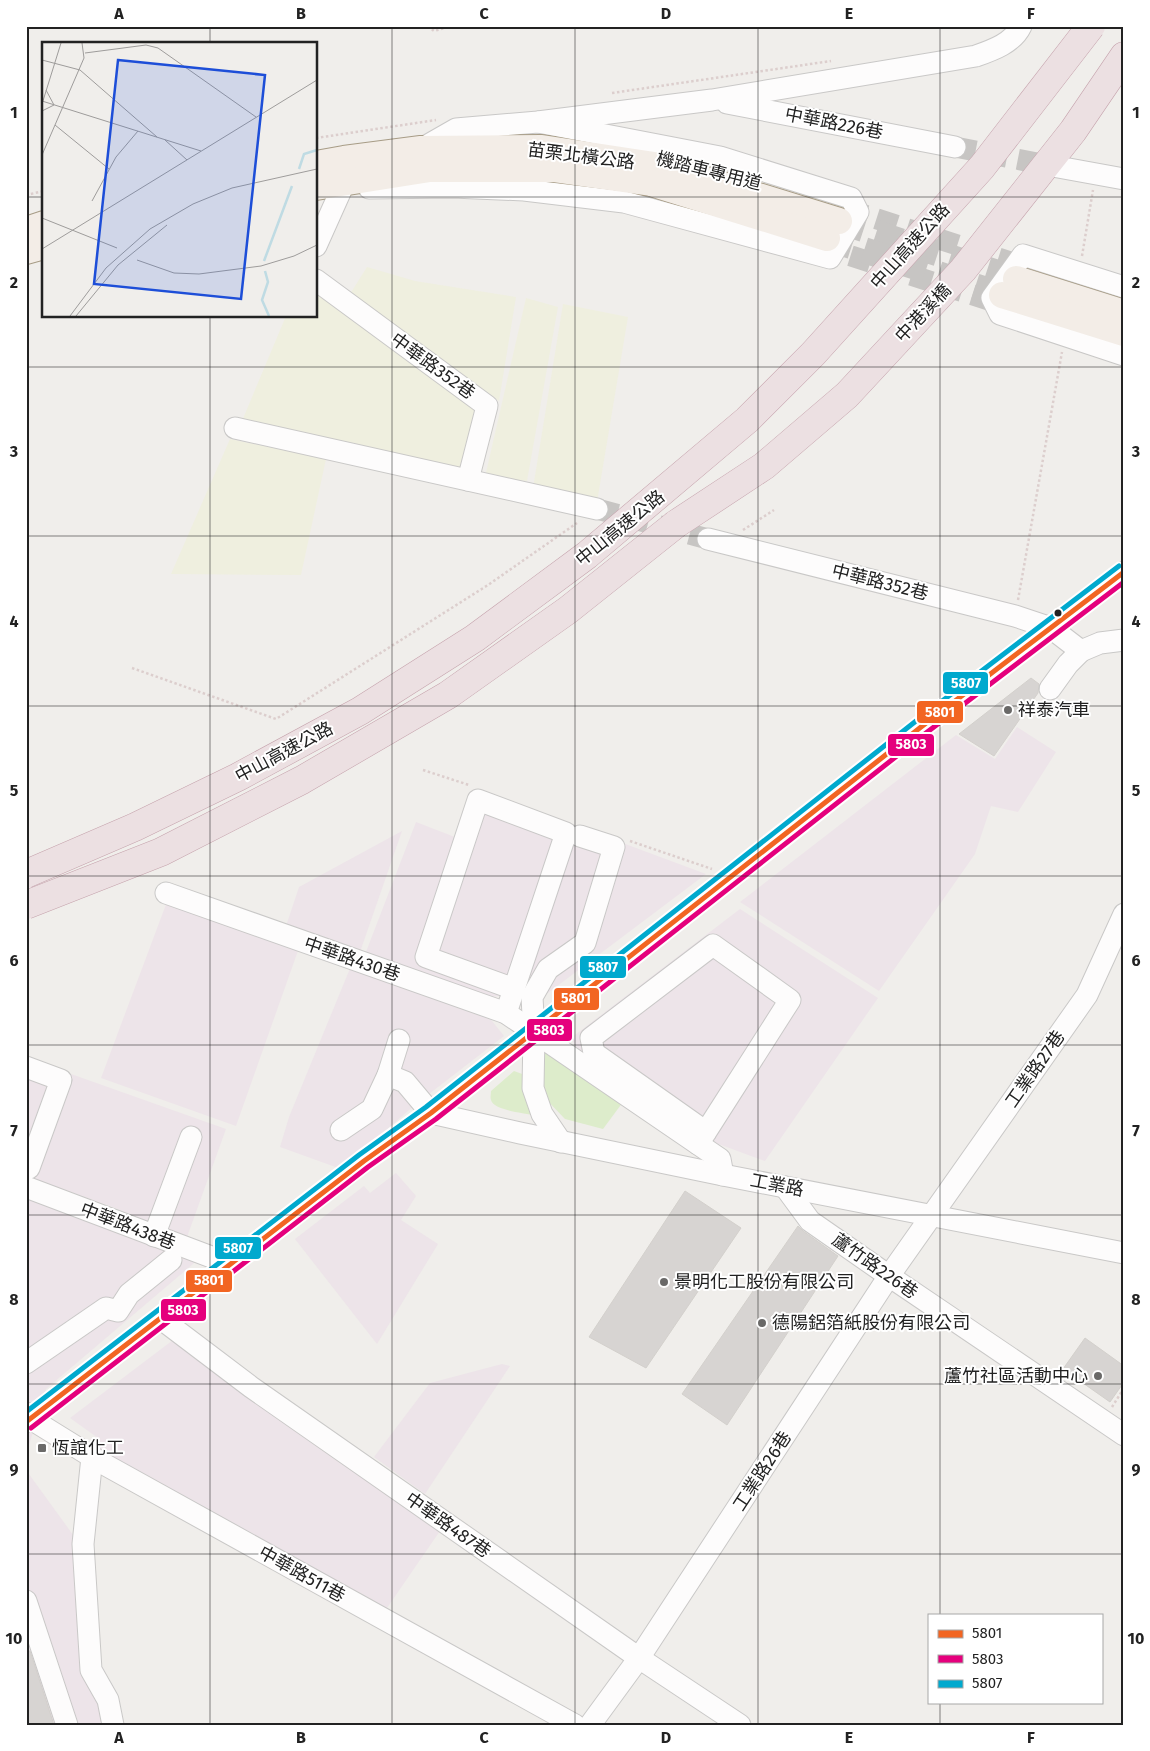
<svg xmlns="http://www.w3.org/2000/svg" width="1150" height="1751" font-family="'Fira Sans','Noto Sans TC',sans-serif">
<rect width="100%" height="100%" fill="#f0eeeb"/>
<!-- industrial -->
<g fill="#ede4e9">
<path d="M1017,727L1056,752L1018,812L991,806L975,854L879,991L740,902L956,735L995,759Z"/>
<path d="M478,790L577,826L706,874L540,999L517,995L483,997L364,957L416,822L460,839Z"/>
<path d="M402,831L359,955L285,929L299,887Z"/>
<path d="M168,899L299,948L236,1126L101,1078Z"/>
<path d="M740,909L878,998L765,1161L702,1138L581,1056L571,1038Z"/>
<path d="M351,966L484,1011L504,1036L416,1104L341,1169L280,1147L289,1117Z"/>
<path d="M26,1058L226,1129L187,1237L110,1206L26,1176Z"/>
<path d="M396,1173L416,1196L401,1220L438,1244L377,1344L295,1239L364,1186L370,1193Z"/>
<path d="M26,1192L200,1258L46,1389L26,1455Z"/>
<path d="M177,1337L442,1528L385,1611L90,1449L98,1438L70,1418Z"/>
<path d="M502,1364L510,1366L425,1494L374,1457L430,1383Z"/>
<path d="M26,1470L76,1539L109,1725H26Z"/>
</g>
<!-- farmland -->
<g fill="#efefdf">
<path d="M367,267L415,281L516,297L499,401L350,294Z"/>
<path d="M316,293L479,412L460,478L242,421L286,316H316Z"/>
<path d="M526,298L558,307L527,481L485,477Z"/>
<path d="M563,304L628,317L597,502L533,488Z"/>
<path d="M230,439L326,459L301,575L171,574Z"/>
</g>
<!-- grass -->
<g fill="#ddeccb">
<path d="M543,1047L623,1102L603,1129L565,1119L543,1096Z"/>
<path d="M514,1071L525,1075L533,1115C524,1113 493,1110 491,1100C490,1097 491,1094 491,1091Z"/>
</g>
<!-- building -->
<g fill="#d7d4d2" stroke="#d3d0cc">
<path d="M1031,678L1039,684L1038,693L994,756L959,734Z"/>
<path d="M685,1191L741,1228L646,1368L589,1337Z"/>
<path d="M798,1226L803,1231L838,1256L727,1425L682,1394Z"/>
<path d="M1085,1338L1124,1366V1382L1110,1402L1063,1369Z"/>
<path d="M26,1651H30L54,1725H26Z"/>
</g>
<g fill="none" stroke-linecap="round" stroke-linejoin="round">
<!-- minor-tunnel -->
<g stroke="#c7c5c3" stroke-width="21" stroke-dasharray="21 11" stroke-linecap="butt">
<path d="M955,147L1047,165"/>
<path d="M846,209L1029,268"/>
<path d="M820,246L1001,304"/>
<path d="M597,509L708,539"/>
</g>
<!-- major-tunnel -->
<g stroke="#c7c5c3" stroke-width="26" stroke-dasharray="26 13" stroke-linecap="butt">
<path d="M839,221L1016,279"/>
<path d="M827,238L1002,295"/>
</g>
<defs>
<g id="minor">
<path d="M727,103L955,147"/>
<path d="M421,149L456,129L538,122L712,100L976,56C993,50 1013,43 1021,26"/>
<path d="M1047,165L1124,179"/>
<path d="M369,188L453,187L524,190L624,202L830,258L858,212L851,198L720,157L538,122"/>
<path d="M316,246L342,188"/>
<path d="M316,280L487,406L468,480"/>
<path d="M1124,287L1023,255L992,298L1000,314L1124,355"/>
<path d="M235,428L597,509"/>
<path d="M708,539L1015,616L1051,628L1081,651L1100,643L1124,640"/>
<path d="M1050,689L1068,664L1081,651"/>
<path d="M166,893L506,1013L720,1159L723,1175"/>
<path d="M506,1013L566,833L478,800L426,957L514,989"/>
<path d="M399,1040L388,1075L405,1082L431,1113L520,1133L723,1175L1124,1253"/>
<path d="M26,1067L61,1080L29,1168L26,1167"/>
<path d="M341,1130L372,1109L388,1075"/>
<path d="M561,1142L542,1114L533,1088L534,1033L532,997L548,969L585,943L614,847L580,836"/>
<path d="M698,1144L702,1138L790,1000L713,945L591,1038L594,1053L706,1132"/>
<path d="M26,1187L230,1264"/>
<path d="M785,1187L810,1221L889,1276L1124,1435"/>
<path d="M154,1236L191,1137"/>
<path d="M160,1318L251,1387L639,1658L740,1725"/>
<path d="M26,1363L106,1308L118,1311L129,1294L171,1260"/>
<path d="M26,1413L31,1419L102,1463L575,1725"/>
<path d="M26,1422L364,1161L431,1113L921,727L1124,572"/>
<path d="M92,1457L83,1544L91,1670L108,1700L113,1725"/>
<path d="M26,1601L67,1725"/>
<path d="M590,1725L639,1658L889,1276L1087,995L1124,914"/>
</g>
<g id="major">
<path d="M316,164L344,159L421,149L542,148L661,166L839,221"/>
<path d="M316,187L430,169H553L651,183L827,238"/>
<path d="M26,230L44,224"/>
<path d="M26,251L44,246"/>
<path d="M1016,279L1124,313"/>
<path d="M1002,295L1124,333"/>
</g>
<path id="highway" d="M676,524L764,466L847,395L963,270L1073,131L1124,56"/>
</defs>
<!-- minor casing -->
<use href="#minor" stroke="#c9c8c7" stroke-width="23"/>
<!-- major casing -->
<use href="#major" stroke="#a79c86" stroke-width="28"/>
<!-- highway casing -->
<use href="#highway" stroke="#c5a2ac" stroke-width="29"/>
<!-- path -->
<g stroke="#dccecd" stroke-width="2.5" stroke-dasharray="2.5 2.5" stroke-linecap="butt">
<path d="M428,26L434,31L451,26"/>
<path d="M612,93L831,61"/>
<path d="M316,138L436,120"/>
<path d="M26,195L44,191"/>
<path d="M1082,256L1093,190"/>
<path d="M743,530L774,510"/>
<path d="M1018,600L1062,352"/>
<path d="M132,668L276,719L488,585L577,523"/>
<path d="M423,770L469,785"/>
<path d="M630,841L712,869"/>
<path d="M1112,1407L1124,1388"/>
</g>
<!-- minor -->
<use href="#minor" stroke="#fdfcfc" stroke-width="21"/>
<!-- major -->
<use href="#major" stroke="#f3ede7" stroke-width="26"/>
<!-- highway -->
<use href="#highway" stroke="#ece0e2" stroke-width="28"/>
<defs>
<g id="highway-bridge">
<path d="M26,874L135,827L238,777L360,711L475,638L587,555L747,420L813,354L982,167L1091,26"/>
<path d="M26,905L161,852L302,780L448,695L568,610L676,524"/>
</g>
</defs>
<!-- highway-bridge casing -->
<use href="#highway-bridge" stroke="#c5a2ac" stroke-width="29" stroke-linecap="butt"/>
<!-- highway-bridge -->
<use href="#highway-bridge" stroke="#ece0e2" stroke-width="28"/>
<defs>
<path id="bus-1" d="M26,1422L364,1161L431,1113L921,727L1124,572"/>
<path id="bus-2" d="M31,1428L368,1167L436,1119L926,733L1124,582"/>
<path id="bus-3" d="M26,1412L359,1155L426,1107L916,721L1119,566"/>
</defs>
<!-- bus-1 casing -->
<use href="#bus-1" stroke="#fff" stroke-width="9"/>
<!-- bus-2 casing -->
<use href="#bus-2" stroke="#fff" stroke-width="9"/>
<!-- bus-3 casing -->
<use href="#bus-3" stroke="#fff" stroke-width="9"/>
<!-- bus-1 -->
<use href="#bus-1" stroke="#f26522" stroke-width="5"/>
<!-- bus-2 -->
<use href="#bus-2" stroke="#e5007d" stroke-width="5"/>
<!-- bus-3 -->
<use href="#bus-3" stroke="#00a9ce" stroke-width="5"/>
</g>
<!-- grid -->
<path fill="none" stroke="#222" stroke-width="1" stroke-opacity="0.55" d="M210,26V44M392,26V1725M575,26V1725M758,26V1725M940,26V1615M26,197H44M316,197H1124M210,316V1725M26,367H1124M26,536H1124M26,706H1124M26,876H1124M26,1045H1124M26,1215H1124M26,1384H1124M26,1554H1124M940,1702V1725"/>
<!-- markers -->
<circle fill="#222" stroke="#fff" stroke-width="2" cx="1058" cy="613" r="4.5"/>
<g fill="#6a6968" stroke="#fff" stroke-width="2">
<circle cx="1008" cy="710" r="5"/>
<circle cx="664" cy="1282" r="5"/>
<circle cx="762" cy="1323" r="5"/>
<circle cx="1098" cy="1376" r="5"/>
<rect x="37" y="1443" width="10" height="10" rx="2.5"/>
</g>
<g text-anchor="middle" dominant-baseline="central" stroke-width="4" stroke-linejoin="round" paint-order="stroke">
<!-- street labels -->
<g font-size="18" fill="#222" stroke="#fff">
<text transform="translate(834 123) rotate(11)">中華路226巷</text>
<text transform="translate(581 156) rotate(7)">苗栗北橫公路</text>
<text transform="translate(709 171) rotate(14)">機踏車專用道</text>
<text transform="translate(910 246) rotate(-48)">中山高速公路</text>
<text transform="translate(923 313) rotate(-47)">中港溪橋</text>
<text transform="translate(433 366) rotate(36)">中華路352巷</text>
<text transform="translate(620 528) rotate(-39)">中山高速公路</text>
<text transform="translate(880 582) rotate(14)">中華路352巷</text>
<text transform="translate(284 752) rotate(-28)">中山高速公路</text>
<text transform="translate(352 959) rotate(19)">中華路430巷</text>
<text transform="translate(1035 1069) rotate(-55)">工業路27巷</text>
<text transform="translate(777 1185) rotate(11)">工業路</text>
<text transform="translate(128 1226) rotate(21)">中華路438巷</text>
<text transform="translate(875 1266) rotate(35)">蘆竹路226巷</text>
<text transform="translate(762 1471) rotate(-57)">工業路26巷</text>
<text transform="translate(448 1525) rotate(35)">中華路487巷</text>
<text transform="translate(302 1574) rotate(29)">中華路511巷</text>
</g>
<!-- poi labels -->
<g font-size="18" fill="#222" stroke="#fff" text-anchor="start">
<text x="1018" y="710">祥泰汽車</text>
<text x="674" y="1282">景明化工股份有限公司</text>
<text x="772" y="1323">德陽鋁箔紙股份有限公司</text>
<text x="1088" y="1376" text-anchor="end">蘆竹社區活動中心</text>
<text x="52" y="1448">恆誼化工</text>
</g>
</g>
<!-- overview -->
<g transform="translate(42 42)">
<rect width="275" height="275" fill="#f0eeeb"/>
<path fill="none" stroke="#bfdbe3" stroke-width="2.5" d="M257,127L262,112L275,108M222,219L250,144M223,229L226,240L220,258L227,274"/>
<path fill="none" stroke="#9e9c9b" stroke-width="1" d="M43,11L104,3L116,6L214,75M0,18L38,28L115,95M0,59L159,109M0,62L19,1M0,69L12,63L4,48M13,83L67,127M123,98L145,118M0,113L42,16L40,1M50,159L74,115L96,89M0,176L75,206M0,207L275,38M95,218L132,231L157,232L219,224L252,214L275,203M28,274L64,226L108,187L151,162L190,146L275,127M34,274L76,223L125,183"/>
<path fill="#1d4ed8" fill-opacity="0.15" stroke="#1d4ed8" stroke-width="2.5" d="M76,18L223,33L199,257L52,242Z"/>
<rect width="275" height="275" fill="none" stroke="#222" stroke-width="2.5"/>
</g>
<g stroke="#fff" stroke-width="2">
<rect x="942" y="671" width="47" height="24" rx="5" fill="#00a9ce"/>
<rect x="916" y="700" width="48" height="24" rx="5" fill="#f26522"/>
<rect x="887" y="733" width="48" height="24" rx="5" fill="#e5007d"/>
<rect x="579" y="955" width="48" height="24" rx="5" fill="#00a9ce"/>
<rect x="553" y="987" width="47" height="24" rx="5" fill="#f26522"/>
<rect x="526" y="1018" width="47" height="24" rx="5" fill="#e5007d"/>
<rect x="214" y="1236" width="48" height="24" rx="5" fill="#00a9ce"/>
<rect x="185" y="1269" width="48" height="24" rx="5" fill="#f26522"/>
<rect x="160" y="1298" width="47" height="24" rx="5" fill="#e5007d"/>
</g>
<g font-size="14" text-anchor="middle" font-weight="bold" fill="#fff">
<text x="966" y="688">5807</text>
<text x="940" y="717">5801</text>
<text x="911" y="749">5803</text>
<text x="603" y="972">5807</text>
<text x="576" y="1003">5801</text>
<text x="549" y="1035">5803</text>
<text x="238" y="1253">5807</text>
<text x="209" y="1285">5801</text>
<text x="183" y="1315">5803</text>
</g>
<!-- border -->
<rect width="1150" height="1751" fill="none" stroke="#ffffff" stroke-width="55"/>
<!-- legend -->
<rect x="928" y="1614" width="175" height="90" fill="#ffffff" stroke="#a7a7a7"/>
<rect x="938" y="1630" width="25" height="8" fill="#f26522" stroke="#a7a7a7"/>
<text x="972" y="1638" font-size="15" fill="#222222">5801</text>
<rect x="938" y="1655" width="25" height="8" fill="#e5007d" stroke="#a7a7a7"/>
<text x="972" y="1664" font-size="15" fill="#222222">5803</text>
<rect x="938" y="1680" width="25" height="8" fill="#00a9ce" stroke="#a7a7a7"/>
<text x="972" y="1688" font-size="15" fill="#222222">5807</text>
<rect x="28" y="28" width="1094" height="1696" fill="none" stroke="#222" stroke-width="2"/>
<g font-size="16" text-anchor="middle" font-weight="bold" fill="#222">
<text x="119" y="19">A</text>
<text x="301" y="19">B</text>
<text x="484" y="19">C</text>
<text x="666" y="19">D</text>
<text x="849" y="19">E</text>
<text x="1031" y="19">F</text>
<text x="14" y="118">1</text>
<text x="1136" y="118">1</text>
<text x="14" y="288">2</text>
<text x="1136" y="288">2</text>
<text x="14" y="457">3</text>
<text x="1136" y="457">3</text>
<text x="14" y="627">4</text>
<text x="1136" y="627">4</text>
<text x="14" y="796">5</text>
<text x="1136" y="796">5</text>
<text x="14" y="966">6</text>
<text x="1136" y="966">6</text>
<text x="14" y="1136">7</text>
<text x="1136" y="1136">7</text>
<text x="14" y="1305">8</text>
<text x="1136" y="1305">8</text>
<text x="14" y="1475">9</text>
<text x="1136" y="1475">9</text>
<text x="14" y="1644">10</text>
<text x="1136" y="1644">10</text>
<text x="119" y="1743">A</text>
<text x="301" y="1743">B</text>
<text x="484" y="1743">C</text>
<text x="666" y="1743">D</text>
<text x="849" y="1743">E</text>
<text x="1031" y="1743">F</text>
</g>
</svg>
